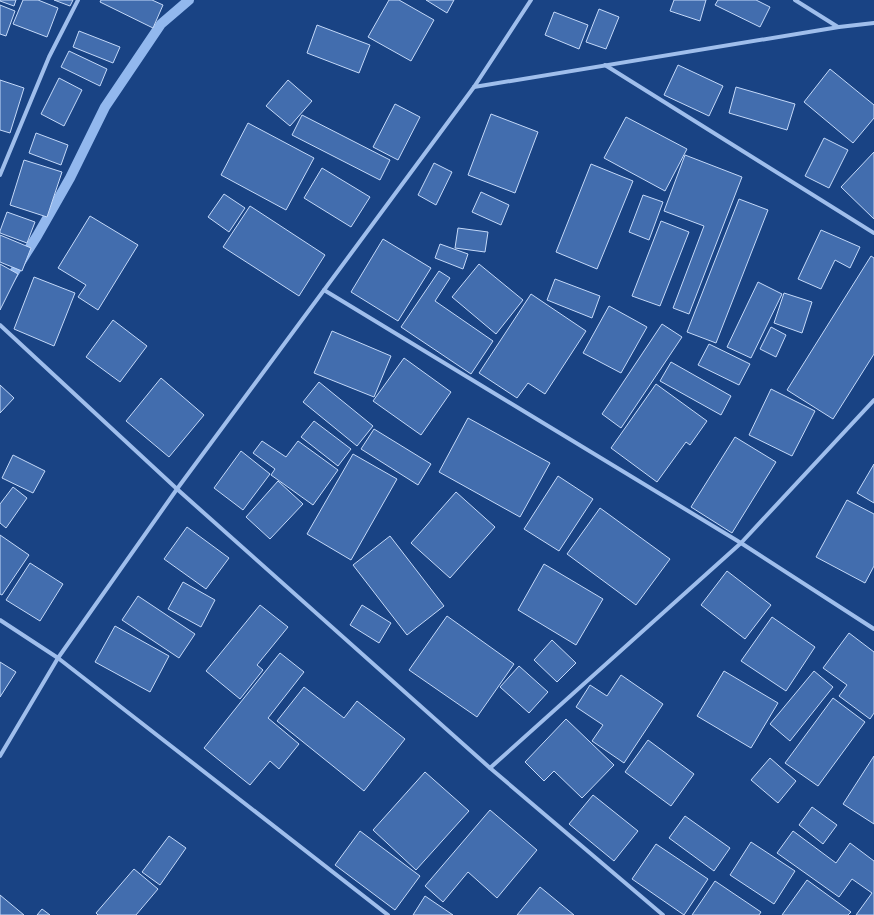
<svg xmlns="http://www.w3.org/2000/svg" width="874" height="915" font-family="'DejaVu Sans',sans-serif">
<rect width="100%" height="100%" fill="#194384"/>
<g fill="none" stroke-linecap="round" stroke-linejoin="round">
<!-- stream -->
<path stroke="#92b8ee" stroke-width="10" d="M0,295L37,236L70,178L105,107L161,24L189,0"/>
</g>
<!-- building -->
<g fill="#426dae" stroke="#c4d9f9">
<path d="M0,0H16L14,6L0,1Z"/>
<path d="M23,0H38L58,8L47,37L13,24Z"/>
<path d="M54,0H73L70,6Z"/>
<path d="M101,0H152L163,5L153,28L100,2Z"/>
<path d="M389,0H399L434,20L411,61L368,37Z"/>
<path d="M426,0H454L447,13Z"/>
<path d="M674,0H706L700,21L670,11Z"/>
<path d="M718,0H756L770,7L760,27L715,5Z"/>
<path d="M0,5L15,11L6,36L0,34Z"/>
<path d="M599,9L619,17L606,49L586,42Z"/>
<path d="M554,12L588,25L579,49L545,35Z"/>
<path d="M317,25L370,45L359,73L307,53Z"/>
<path d="M79,31L120,47L113,63L73,47Z"/>
<path d="M69,51L107,69L100,86L61,67Z"/>
<path d="M678,65L723,86L709,116L664,95Z"/>
<path d="M830,69L874,105V118L853,143L804,102Z"/>
<path d="M59,78L82,90L64,126L41,114Z"/>
<path d="M0,80L24,88L10,133L0,130Z"/>
<path d="M288,80L312,101L290,126L266,106Z"/>
<path d="M736,87L795,104L787,130L729,113Z"/>
<path d="M395,104L420,117L398,160L373,147Z"/>
<path d="M491,114L538,132L515,193L468,175Z"/>
<path d="M302,115L390,160L380,180L292,135Z"/>
<path d="M626,117L687,149L665,191L604,158Z"/>
<path d="M248,123L314,158L286,210L221,175Z"/>
<path d="M36,133L68,145L61,165L29,153Z"/>
<path d="M824,138L848,150L829,188L805,176Z"/>
<path d="M874,152V219L841,187Z"/>
<path d="M685,155L742,177L689,314L673,308L704,226L664,211Z"/>
<path d="M24,160L62,172L47,217L10,205Z"/>
<path d="M434,163L452,172L436,205L418,195Z"/>
<path d="M591,164L633,181L597,269L556,252Z"/>
<path d="M322,168L370,197L351,227L304,198Z"/>
<path d="M481,192L509,205L501,225L472,212Z"/>
<path d="M224,194L245,208L229,232L208,217Z"/>
<path d="M643,195L663,202L649,240L629,232Z"/>
<path d="M739,199L768,210L716,343L687,332Z"/>
<path d="M250,206L325,255L299,296L223,247Z"/>
<path d="M7,212L35,222L27,243L0,233V231Z"/>
<path d="M90,216L138,245L98,310L78,297L86,285L58,268Z"/>
<path d="M661,221L689,232L660,306L632,296Z"/>
<path d="M458,228L488,232L485,252L455,248Z"/>
<path d="M821,230L860,247L850,268L835,260L821,289L798,279Z"/>
<path d="M0,235L31,248L22,271L0,262Z"/>
<path d="M383,239L431,268L398,321L351,292Z"/>
<path d="M440,244L468,254L463,269L435,258Z"/>
<path d="M871,256L874,258V354L833,419L787,390Z"/>
<path d="M0,264L18,274L0,310Z"/>
<path d="M479,264L523,300L496,334L452,297Z"/>
<path d="M439,271L450,278L435,301L493,341L471,374L401,327Z"/>
<path d="M34,277L75,293L54,346L14,329Z"/>
<path d="M555,279L600,296L592,318L547,300Z"/>
<path d="M758,282L782,294L751,358L727,347Z"/>
<path d="M784,293L812,302L802,333L774,323Z"/>
<path d="M531,294L586,331L545,394L528,383L517,398L479,373Z"/>
<path d="M609,306L647,327L621,373L583,353Z"/>
<path d="M113,320L147,346L120,382L86,357Z"/>
<path d="M662,324L682,337L621,428L602,414Z"/>
<path d="M771,327L786,335L776,357L760,349Z"/>
<path d="M332,331L391,356L374,397L314,373Z"/>
<path d="M709,344L750,364L739,385L698,365Z"/>
<path d="M404,358L451,392L421,435L373,401Z"/>
<path d="M671,362L731,396L721,415L660,381Z"/>
<path d="M161,378L204,415L169,457L126,421Z"/>
<path d="M319,382L373,426L357,446L303,402Z"/>
<path d="M656,384L707,421L690,445L686,442L657,482L611,448Z"/>
<path d="M0,385L14,398L0,413Z"/>
<path d="M771,389L815,411L792,456L749,435Z"/>
<path d="M468,418L550,463L520,517L439,472Z"/>
<path d="M314,421L351,449L338,466L301,437Z"/>
<path d="M374,429L431,464L418,485L361,449Z"/>
<path d="M735,437L776,462L732,533L691,507Z"/>
<path d="M262,441L286,457L298,441L338,470L313,505L271,475L275,469L253,453Z"/>
<path d="M241,451L270,474L243,510L214,488Z"/>
<path d="M353,454L397,479L351,560L307,534Z"/>
<path d="M13,455L45,471L33,493L2,478Z"/>
<path d="M874,464V503L857,493Z"/>
<path d="M558,476L593,499L559,551L524,529Z"/>
<path d="M278,481L303,504L270,539L246,517Z"/>
<path d="M13,487L27,498L6,528L0,523V504Z"/>
<path d="M456,492L495,527L450,578L411,543Z"/>
<path d="M847,500L874,514V566L865,583L816,557Z"/>
<path d="M600,508L670,559L636,605L567,554Z"/>
<path d="M187,527L229,558L206,589L164,559Z"/>
<path d="M0,535L29,555L2,595L0,594Z"/>
<path d="M390,536L444,606L407,635L353,565Z"/>
<path d="M30,563L63,584L40,621L6,600Z"/>
<path d="M544,564L603,599L576,645L518,610Z"/>
<path d="M727,571L771,605L745,639L701,605Z"/>
<path d="M183,582L215,600L201,627L168,609Z"/>
<path d="M138,596L195,634L179,658L122,620Z"/>
<path d="M260,605L288,627L257,665L263,670L240,699L206,671Z"/>
<path d="M362,605L391,623L379,643L350,625Z"/>
<path d="M447,616L514,664L477,717L409,670Z"/>
<path d="M772,617L815,647L786,691L741,661Z"/>
<path d="M115,626L169,656L150,692L95,662Z"/>
<path d="M849,633L874,652V713L870,719L839,696L847,685L823,668Z"/>
<path d="M552,640L576,663L557,682L534,660Z"/>
<path d="M280,653L304,672L268,718L299,744L279,769L270,761L250,785L204,748Z"/>
<path d="M0,662L16,672L0,697Z"/>
<path d="M519,666L548,692L529,713L500,687Z"/>
<path d="M724,671L778,703L751,748L697,716Z"/>
<path d="M814,671L833,687L790,741L770,724Z"/>
<path d="M621,675L663,704L624,763L592,741L603,725L576,707L590,685L607,696Z"/>
<path d="M304,687L344,718L357,701L405,739L364,791L277,721Z"/>
<path d="M833,698L865,722L818,786L785,763Z"/>
<path d="M566,719L614,765L582,798L554,771L544,781L525,762Z"/>
<path d="M648,740L694,774L671,806L625,772Z"/>
<path d="M874,756V824L843,804Z"/>
<path d="M770,758L796,781L778,803L751,780Z"/>
<path d="M425,772L469,811L416,870L373,830Z"/>
<path d="M593,795L638,831L614,861L569,824Z"/>
<path d="M812,807L837,825L823,844L799,825Z"/>
<path d="M490,810L537,850L497,898L468,872L443,902L425,886Z"/>
<path d="M685,816L730,848L714,871L669,838Z"/>
<path d="M360,831L420,876L395,910L335,865Z"/>
<path d="M793,831L836,863L850,843L874,861V915H856L872,893L852,879L839,897L777,853Z"/>
<path d="M169,836L186,848L160,885L142,872Z"/>
<path d="M751,842L795,871L774,904L730,875Z"/>
<path d="M656,844L708,879L684,915L632,879Z"/>
<path d="M134,869L158,889L136,915H98L96,913Z"/>
<path d="M807,880L851,912L848,915H782Z"/>
<path d="M715,881L761,912L759,915H692Z"/>
<path d="M540,887L574,915H517Z"/>
<path d="M0,895L24,915H0Z"/>
<path d="M425,896L453,915H413Z"/>
<path d="M42,909L50,915H37Z"/>
</g>
<g fill="none" stroke-linecap="round" stroke-linejoin="round">
<!-- minor -->
<g stroke="#9fbeec" stroke-width="4">
<path d="M795,0L838,27"/>
<path d="M605,65L874,233"/>
<path d="M474,87L839,27L874,23"/>
<path d="M0,175L49,57L78,0"/>
<path d="M324,290L741,543L874,629"/>
<path d="M0,325L177,489L490,768L663,915"/>
<path d="M0,620L58,658L388,915"/>
<path d="M0,756L58,658L177,489L474,87L531,0"/>
<path d="M490,768L741,543L874,400"/>
</g>
</g>
</svg>
